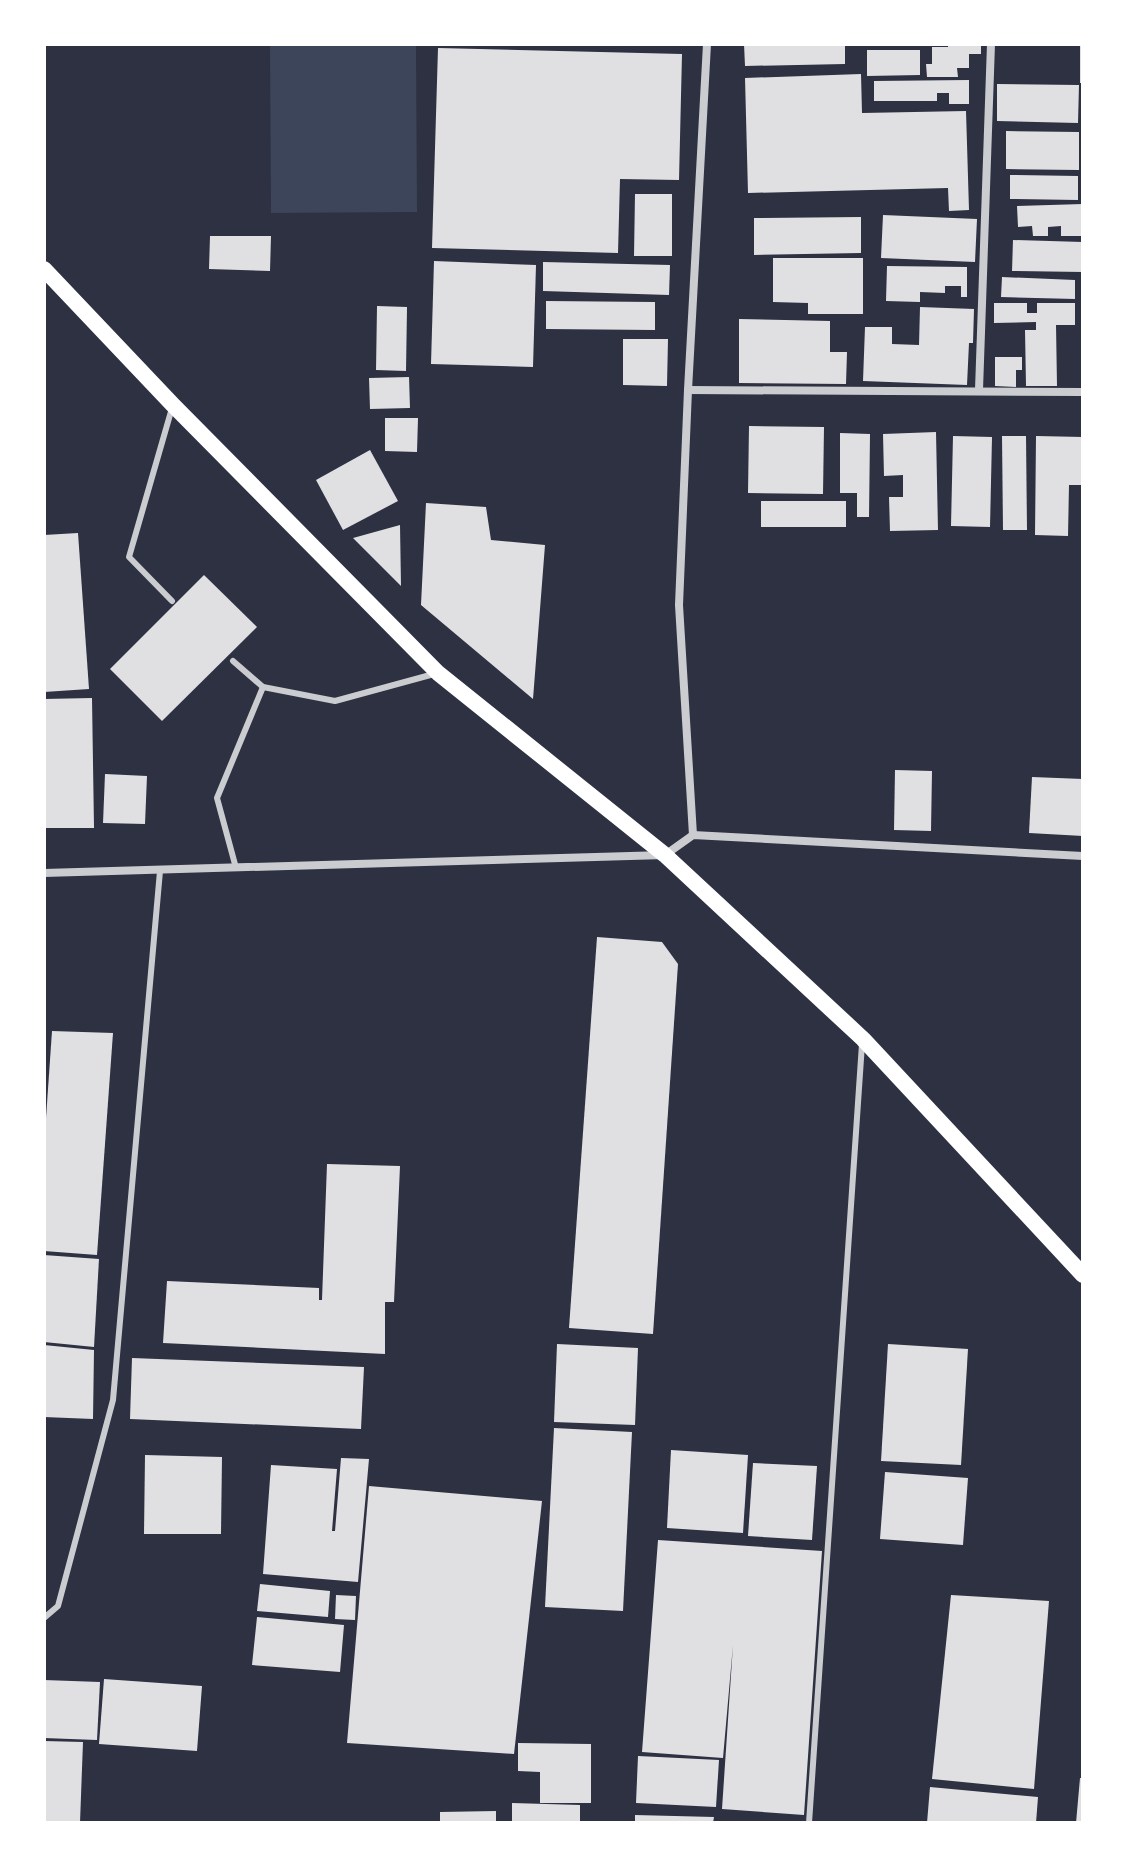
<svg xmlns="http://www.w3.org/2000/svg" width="1127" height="1867" font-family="Jost,sans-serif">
<rect width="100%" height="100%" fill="#2d3142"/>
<!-- green -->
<path fill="#3c4559" d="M270,44H416L417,212L271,213Z"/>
<!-- building -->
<g fill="#e0e0e3">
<path d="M744,44H845V64L745,66Z"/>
<path d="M948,44H981V54H969V68H957L958,77H927L926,64H932V47H948Z"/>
<rect x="1080" y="44" width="3" height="39"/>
<path d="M438,48L682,54L679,180L620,179L618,253L432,248Z"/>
<path d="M867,50H920V75L867,76Z"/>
<path d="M861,74L862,113L966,111L969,210L949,211L948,188L748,193L745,78Z"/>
<path d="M969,80V104H949V93H937V101H874V81Z"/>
<path d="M997,84L1079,85L1078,123L997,121Z"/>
<path d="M1006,131L1079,132V170L1006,169Z"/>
<path d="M1010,175L1078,176V200L1010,199Z"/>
<path d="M635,194H672V256H634Z"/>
<path d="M1083,204V236H1061V226L1048,227V236H1033L1032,226L1018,227L1017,206Z"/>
<path d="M883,215L977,219L975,262L881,258Z"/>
<path d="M861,217V253L754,255V218Z"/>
<path d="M210,236H271L270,271L209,269Z"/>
<path d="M1013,240L1083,242V272L1012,271Z"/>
<path d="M773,258H863V314H808V303L773,302Z"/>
<path d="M434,261L536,265L533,367L431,364Z"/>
<path d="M543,262L670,265L669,295L543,291Z"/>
<path d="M887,266L967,267V297H961V286H945V293L920,292V302L886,301Z"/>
<path d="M1002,277L1075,280V299L1001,297Z"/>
<path d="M546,301L655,302V330L546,329Z"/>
<path d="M994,303H1027V313H1037V303H1075V325H1056L1057,386H1026L1025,330H1036V322L994,323Z"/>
<path d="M377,306L407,307L406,371L376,370Z"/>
<path d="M920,307L974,309L973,343H969L967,385L863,381L865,327H892V344L919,345Z"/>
<path d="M739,319L830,321V352H847L846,384L739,383Z"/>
<path d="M623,339H668L667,386L623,385Z"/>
<path d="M995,357H1022V370H1016V387L995,386Z"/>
<path d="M409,377L410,408L370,409L369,378Z"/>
<path d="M385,418H418L417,452L385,451Z"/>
<path d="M749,426L824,427L823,494L748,493Z"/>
<path d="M936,432L938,530L890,531L889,497H903V475L884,476L883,434Z"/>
<path d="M840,433L870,434L869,517H857V493H840Z"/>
<path d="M953,436L992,437L990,527L951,526Z"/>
<path d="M1002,436H1026L1027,530H1003Z"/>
<path d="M1036,436L1083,437V485H1069L1068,536L1035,535Z"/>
<path d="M370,450L398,501L343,530L316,480Z"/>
<rect x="761" y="501" width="85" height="26"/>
<path d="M426,503L486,507L491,540L545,545L533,699L421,605Z"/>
<path d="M400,525L401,586L353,538Z"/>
<path d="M78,533L89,689L44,692V535Z"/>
<path d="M204,575L257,627L162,721L110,669Z"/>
<path d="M92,698L94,828H44V699Z"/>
<path d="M895,770L932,771L931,831L894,830Z"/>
<path d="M105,774L147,776L145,824L103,823Z"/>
<path d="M1032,777L1083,779V836L1029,833Z"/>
<path d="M597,937L662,942L678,964L653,1334L569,1328Z"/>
<path d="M52,1031L113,1033L97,1255L44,1251V1147Z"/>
<path d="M327,1164L400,1166L394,1302H385V1354L163,1343L167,1281L319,1288V1300H322Z"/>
<path d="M44,1255L99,1259L94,1347L44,1342Z"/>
<path d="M557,1344L638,1348L635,1425L554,1422Z"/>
<path d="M888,1344L968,1349L961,1465L881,1461Z"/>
<path d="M44,1345L94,1350L93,1419L44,1417Z"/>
<path d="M132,1358L364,1367L361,1429L130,1419Z"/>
<path d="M554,1428L632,1432L623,1611L545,1607Z"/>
<path d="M671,1450L748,1455L743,1533L667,1528Z"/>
<path d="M145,1455L222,1457L221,1534H144Z"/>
<path d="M341,1458L369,1459L358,1582L263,1574L271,1465L337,1469L332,1531H335Z"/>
<path d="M753,1463L817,1466L812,1540L748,1536Z"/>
<path d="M885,1472L968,1478L963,1545L880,1539Z"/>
<path d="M369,1486L542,1501L514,1754L347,1743Z"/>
<path d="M658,1540L822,1551L804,1815L722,1809L733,1645L723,1758L642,1752Z"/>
<path d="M260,1584L330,1591L328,1617L257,1611Z"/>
<path d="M336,1595L356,1596L355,1620L335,1619Z"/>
<path d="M951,1595L1049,1601L1034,1789L932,1779Z"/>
<path d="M257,1617L344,1625L340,1672L252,1665Z"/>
<path d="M104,1679L202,1686L197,1751L99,1744Z"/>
<path d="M44,1680L100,1682L97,1740L44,1738Z"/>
<path d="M44,1741L83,1742L80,1823H44Z"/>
<path d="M518,1743L591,1744V1803H540V1772L518,1771Z"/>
<path d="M638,1756L719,1760L716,1807L636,1803Z"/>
<path d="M1080,1778H1083V1823H1076Z"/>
<path d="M930,1787L1038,1797L1036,1823H927Z"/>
<path d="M512,1803L580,1805V1823H512Z"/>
<path d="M496,1811V1823H440V1812Z"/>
<path d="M635,1815L714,1817L713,1823H635Z"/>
</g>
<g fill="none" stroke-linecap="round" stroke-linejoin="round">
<!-- service -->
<g stroke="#caccd0" stroke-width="6">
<path d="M172,408L129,557L172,601"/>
<path d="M233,661L263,687L335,701L434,674"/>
<path d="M236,868L217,798L263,687"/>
<path d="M44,1618L58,1606L113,1400L160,871"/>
<path d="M809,1823L862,1044"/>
</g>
<!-- minor -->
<g stroke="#caccd0" stroke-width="8">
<path d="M688,390L1083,392"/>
<path d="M979,390L991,44"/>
<path d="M693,835L679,605L688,390L707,44"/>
<path d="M44,873L665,855L693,835L1083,856"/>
</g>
<!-- secondary -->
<path stroke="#fff" stroke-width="16" d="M44,269L173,405L438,673L665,855L863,1039L1083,1275"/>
</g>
<!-- border -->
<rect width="1127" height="1867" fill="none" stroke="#ffffff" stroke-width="92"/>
</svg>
